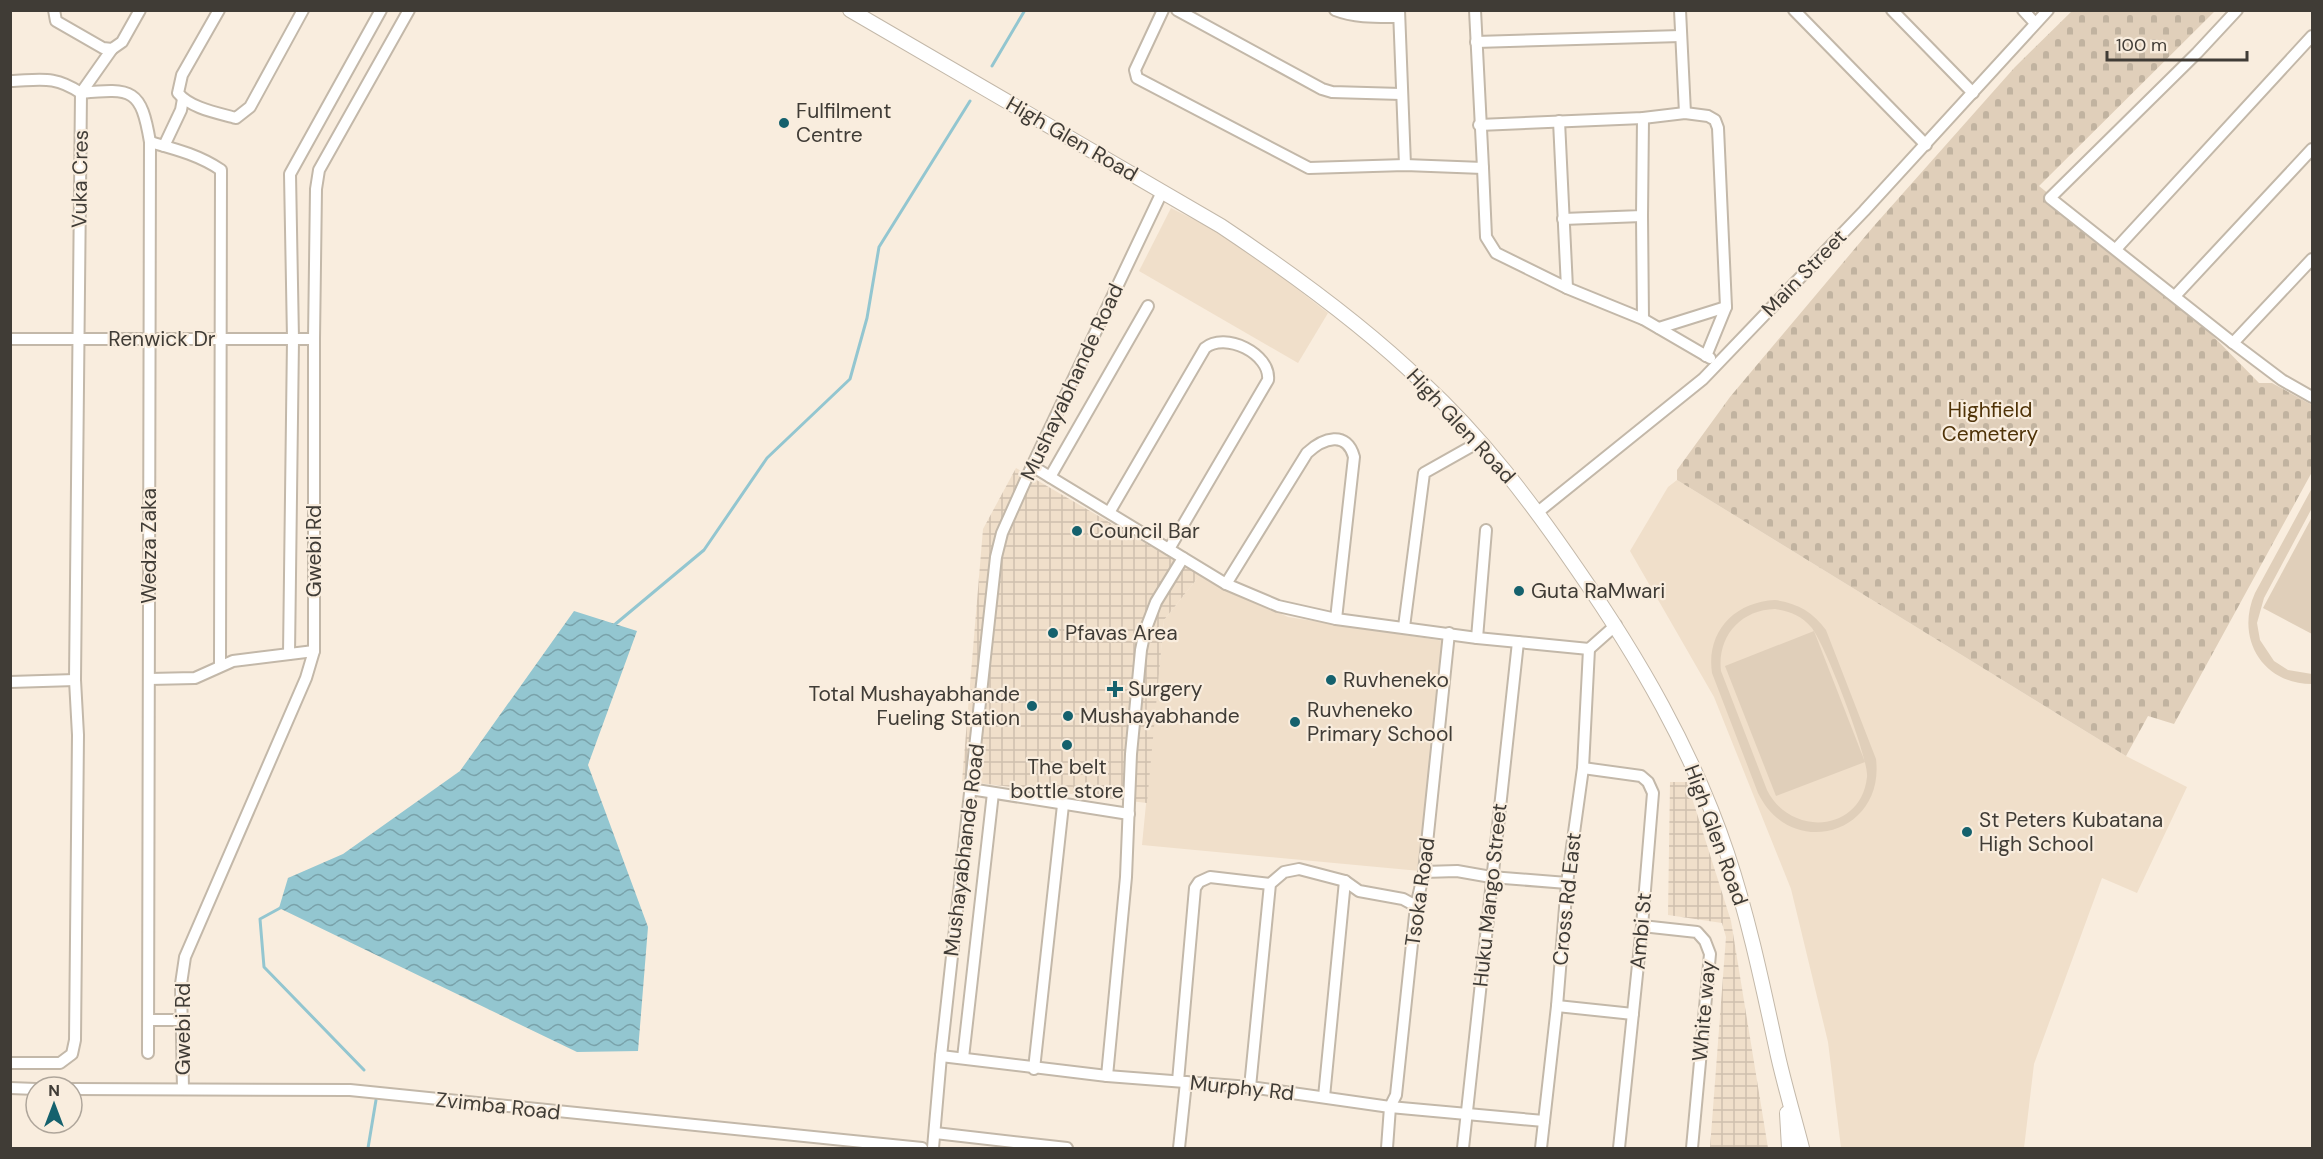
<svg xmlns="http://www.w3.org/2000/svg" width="2323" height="1159" font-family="'DM Sans',sans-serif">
<defs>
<pattern id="industrial-grid" width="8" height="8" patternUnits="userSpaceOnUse" patternTransform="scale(1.5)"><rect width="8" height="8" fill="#f0dfca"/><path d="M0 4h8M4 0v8" fill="none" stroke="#cfc0ae"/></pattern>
<pattern id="cemetery-stones" width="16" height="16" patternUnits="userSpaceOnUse" patternTransform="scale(1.5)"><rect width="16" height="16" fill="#e0cfba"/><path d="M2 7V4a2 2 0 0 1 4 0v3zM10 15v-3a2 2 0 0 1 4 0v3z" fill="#c1b3a0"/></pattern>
<pattern id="water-waves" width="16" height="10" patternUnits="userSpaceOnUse" patternTransform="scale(1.5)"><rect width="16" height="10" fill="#93c6d0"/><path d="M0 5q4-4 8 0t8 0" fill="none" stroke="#79a2aa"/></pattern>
</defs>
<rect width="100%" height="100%" fill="#f9edde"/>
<!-- built -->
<g fill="#f0dfca">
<path d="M1171,208L1233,239L1328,313L1298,363L1139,271Z"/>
<path d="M1677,480L2126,756L2187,787L2137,893L2102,878L2034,1064L2024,1148H1841L1828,1042L1791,889L1714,697L1630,551L1668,487Z"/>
<path d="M1200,575L1288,617L1444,641L1420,871L1142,845L1164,620Z"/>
</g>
<!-- industrial -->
<g fill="url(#industrial-grid)">
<path d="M1016,468L1200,575L1164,620L1147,803L962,781L983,529Z"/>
<path d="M1670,782H1687L1731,921L1768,1148H1710L1726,937L1722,923L1668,915Z"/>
</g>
<!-- cemetery -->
<path fill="url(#cemetery-stones)" d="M2072,11H2215L2039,186L2172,294L2259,383H2272L2312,405V472L2174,724L2148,716L2126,756L1677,480V470L1730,397L1873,227L2015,67Z"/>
<!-- pitch -->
<g fill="#e0cfba" fill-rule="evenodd">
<path d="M2312,488V508L2264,598L2257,623L2260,640L2274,661L2288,670L2312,674V684C2262,684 2235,638 2255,593Z"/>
<path d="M2312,517V634L2263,608Z"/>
<path d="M1775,600C1797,603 1813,612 1826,630L1876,759C1885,834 1791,861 1758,793L1712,673C1706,632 1734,602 1775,600ZM1775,609C1789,611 1802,616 1811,627C1824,641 1869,758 1867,777C1861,833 1790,837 1767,790L1721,671C1717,637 1740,610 1775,609Z"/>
<path d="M1814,631L1865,762L1776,796L1725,666Z"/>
</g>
<!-- water -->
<path fill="url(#water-waves)" d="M574,611L637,631L588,765L648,927L638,1051L577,1052L279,908L288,878L343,854L460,771Z"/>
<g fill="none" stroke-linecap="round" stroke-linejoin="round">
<!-- stream -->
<g stroke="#93c6d0" stroke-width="3">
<path d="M992,66L1025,10"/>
<path d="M613,626L704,550L767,458L850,379L867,318L879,247L970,101"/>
<path d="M282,907L260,919L264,967L364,1070"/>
<path d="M368,1148L376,1100"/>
</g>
<defs>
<g id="minor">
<path d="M54,10L56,21L103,48L112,49L122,42L140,10"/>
<path d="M219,10L182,75L178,93C190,108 218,113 236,118L250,107L303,10"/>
<path d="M1163,10L1135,70L1137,78L1309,168L1405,165L1483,168L1475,10"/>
<path d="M1177,10L1322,89L1332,92L1401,94"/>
<path d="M1335,10C1356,18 1377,17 1399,17"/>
<path d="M1399,10L1405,165"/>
<path d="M1680,10L1685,113"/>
<path d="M1794,10L1926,145"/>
<path d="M1892,10L1973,93"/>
<path d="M2023,10L2035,23"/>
<path d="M2237,10L2197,53L2050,198L2233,343L2282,380L2312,397"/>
<path d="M1476,42L1681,36"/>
<path d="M10,81C41,80 54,75 81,93"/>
<path d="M81,93C133,88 141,89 150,142L148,1053"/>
<path d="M81,93L112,49"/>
<path d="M1559,121L1567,288"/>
<path d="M1479,125L1643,118L1685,113L1708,116L1715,120L1718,128L1726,307L1706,356"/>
<path d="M150,142C175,149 199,155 221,170L220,665"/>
<path d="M164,146L181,110L183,99"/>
<path d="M1483,168L1486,237L1496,253L1567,288L1643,319L1710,358"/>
<path d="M1642,216L1643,319"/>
<path d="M1563,219L1642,216L1643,118"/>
<path d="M2116,249L2312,36"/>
<path d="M2175,296L2312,149"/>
<path d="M1659,328L1726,307"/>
<path d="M10,339H314"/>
<path d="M2233,343L2312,259"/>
<path d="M1032,466L1226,584L1278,606L1336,619L1477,638L1589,649L1616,625"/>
<path d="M1050,477L1148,306"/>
<path d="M1110,511L1205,348C1225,331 1271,354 1268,380L1169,549"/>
<path d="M1538,512L1703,379L1864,211L2048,10"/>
<path d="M1226,584L1307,453C1323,438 1347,430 1354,457L1336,619"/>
<path d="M1404,627L1424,473L1479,442"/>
<path d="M1477,638L1486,530"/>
<path d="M289,654L293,339L290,174L381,10"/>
<path d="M149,679L195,678L233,661L314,651"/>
<path d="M10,682L75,680"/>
<path d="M1583,768L1641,776L1648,782L1653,793L1642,926L1619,1148"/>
<path d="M970,789L1129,814"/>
<path d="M1424,872L1457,871L1491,877L1567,883"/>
<path d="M1642,926L1697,932L1705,941L1710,954L1692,1148"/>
<path d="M1557,1006L1633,1014"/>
<path d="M149,1020H181"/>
<path d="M941,1056L1107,1076L1250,1087L1390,1107L1544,1121"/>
<path d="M963,1058L993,793"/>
<path d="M10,1063H60L72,1054L75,1040L78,735L75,680L81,93"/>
<path d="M1034,1069L1063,805"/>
<path d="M1107,1076L1126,877L1131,754L1141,650L1145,631L1156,602L1183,558"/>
<path d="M1178,1081L1195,888L1199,882L1210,877L1270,884"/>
<path d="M1250,1087L1270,884L1284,872L1299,869L1345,881L1359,891L1403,899L1416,906"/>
<path d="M10,1088L36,1089"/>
<path d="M72,1089L350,1090L922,1148"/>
<path d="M183,1089L181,984L185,957L306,678L314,651V339L316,189L319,170L409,10"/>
<path d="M1324,1097L1345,881"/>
<path d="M935,1133L1067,1148"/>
<path d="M933,1148L941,1056L996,557L1002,533L1032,466L1162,192"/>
<path d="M1179,1148L1186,1082"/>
<path d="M1387,1148L1390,1107L1396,1095L1416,906L1424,872L1449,633"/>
<path d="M1463,1148L1518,642"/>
<path d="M1541,1148L1557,1006L1567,883L1583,768L1589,649"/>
</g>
<g id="major">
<path d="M850,10L1221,226C1290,272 1362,324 1422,382C1482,437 1531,502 1577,569C1638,657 1693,751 1727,853C1749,919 1763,987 1778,1056C1785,1087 1794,1117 1802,1148"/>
<path d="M1787,1113L1789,1148"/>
</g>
</defs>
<!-- minor casing -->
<use href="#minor" stroke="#c3b8a9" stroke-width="14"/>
<!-- major casing -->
<use href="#major" stroke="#c3b8a9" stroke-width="16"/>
<!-- minor -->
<use href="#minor" stroke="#fff" stroke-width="10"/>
<!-- major -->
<use href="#major" stroke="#fff" stroke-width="14"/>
</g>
<!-- markers -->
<g fill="#15616d" stroke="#f9edde" stroke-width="2">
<circle cx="784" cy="123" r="6"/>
<circle cx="1077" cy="531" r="6"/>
<circle cx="1519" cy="591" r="6"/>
<circle cx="1053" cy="633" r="6"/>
<circle cx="1331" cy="680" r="6"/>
<path d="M1112 680h6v6h6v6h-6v6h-6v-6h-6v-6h6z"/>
<circle cx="1032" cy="706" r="6"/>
<circle cx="1068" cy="716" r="6"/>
<circle cx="1295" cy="722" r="6"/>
<circle cx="1067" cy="745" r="6"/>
<circle cx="1967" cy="832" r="6"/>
</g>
<g text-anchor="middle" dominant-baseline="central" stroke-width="4.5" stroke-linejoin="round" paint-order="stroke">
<!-- poi labels -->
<g font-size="21" fill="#403c36" stroke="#f9edde" text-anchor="start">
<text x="796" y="111">Fulfilment<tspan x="796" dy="24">Centre</tspan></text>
<text x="1089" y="531">Council Bar</text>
<text x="1531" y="591">Guta RaMwari</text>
<text x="1065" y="633">Pfavas Area</text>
<text x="1343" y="680">Ruvheneko</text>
<text x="1128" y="689">Surgery</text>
<text x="1020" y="694" text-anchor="end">Total Mushayabhande<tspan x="1020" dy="24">Fueling Station</tspan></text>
<text x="1307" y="710">Ruvheneko<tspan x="1307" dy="24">Primary School</tspan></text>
<text x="1080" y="716">Mushayabhande</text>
<text x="1067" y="767" text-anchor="middle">The belt<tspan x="1067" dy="24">bottle store</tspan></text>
<text x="1979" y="820">St Peters Kubatana<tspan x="1979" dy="24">High School</tspan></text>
</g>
<!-- street labels -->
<g font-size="21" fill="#403c36" stroke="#f9edde">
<text transform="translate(1072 139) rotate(30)">High Glen Road</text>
<text transform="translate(80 179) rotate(-89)">Vuka Cres</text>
<text transform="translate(1804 273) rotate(-46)">Main Street</text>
<text x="162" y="339">Renwick Dr</text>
<text transform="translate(1072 382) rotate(-65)">Mushayabhande Road</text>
<text transform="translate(1461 426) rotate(47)">High Glen Road</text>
<text transform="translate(149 546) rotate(-90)">Wedza Zaka</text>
<text transform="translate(314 551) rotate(-90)">Gwebi Rd</text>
<text transform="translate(1716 835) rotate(70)">High Glen Road</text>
<text transform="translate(964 850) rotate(-83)">Mushayabhande Road</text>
<text transform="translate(1420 892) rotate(-82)">Tsoka Road</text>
<text transform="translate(1490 895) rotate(-84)">Huku Mango Street</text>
<text transform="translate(1567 899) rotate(-84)">Cross Rd East</text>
<text transform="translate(1641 931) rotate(-85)">Ambi St</text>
<text transform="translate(1704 1011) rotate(-85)">White way</text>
<text transform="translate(183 1029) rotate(-90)">Gwebi Rd</text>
<text transform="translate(1242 1088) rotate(6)">Murphy Rd</text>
<text transform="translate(498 1106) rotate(6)">Zvimba Road</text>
</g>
<!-- park labels -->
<g font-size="21" fill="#4f3308" stroke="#f9edde">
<text x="1990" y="410">Highfield<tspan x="1990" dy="24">Cemetery</tspan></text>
</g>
</g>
<!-- border -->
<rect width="2323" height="1159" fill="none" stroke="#403c36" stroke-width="24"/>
<!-- north arrow -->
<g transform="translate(54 1105)"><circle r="28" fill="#f9edde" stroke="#afa69b" stroke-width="1.5"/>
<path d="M0-4.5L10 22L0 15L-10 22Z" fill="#15616d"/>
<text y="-9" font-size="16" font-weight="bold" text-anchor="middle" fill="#403c36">N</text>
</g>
<!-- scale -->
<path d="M2107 51v9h140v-9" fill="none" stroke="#403c36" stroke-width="3"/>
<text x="2116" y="51" font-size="18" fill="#403c36" stroke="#f9edde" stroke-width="4.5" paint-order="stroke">100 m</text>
</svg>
